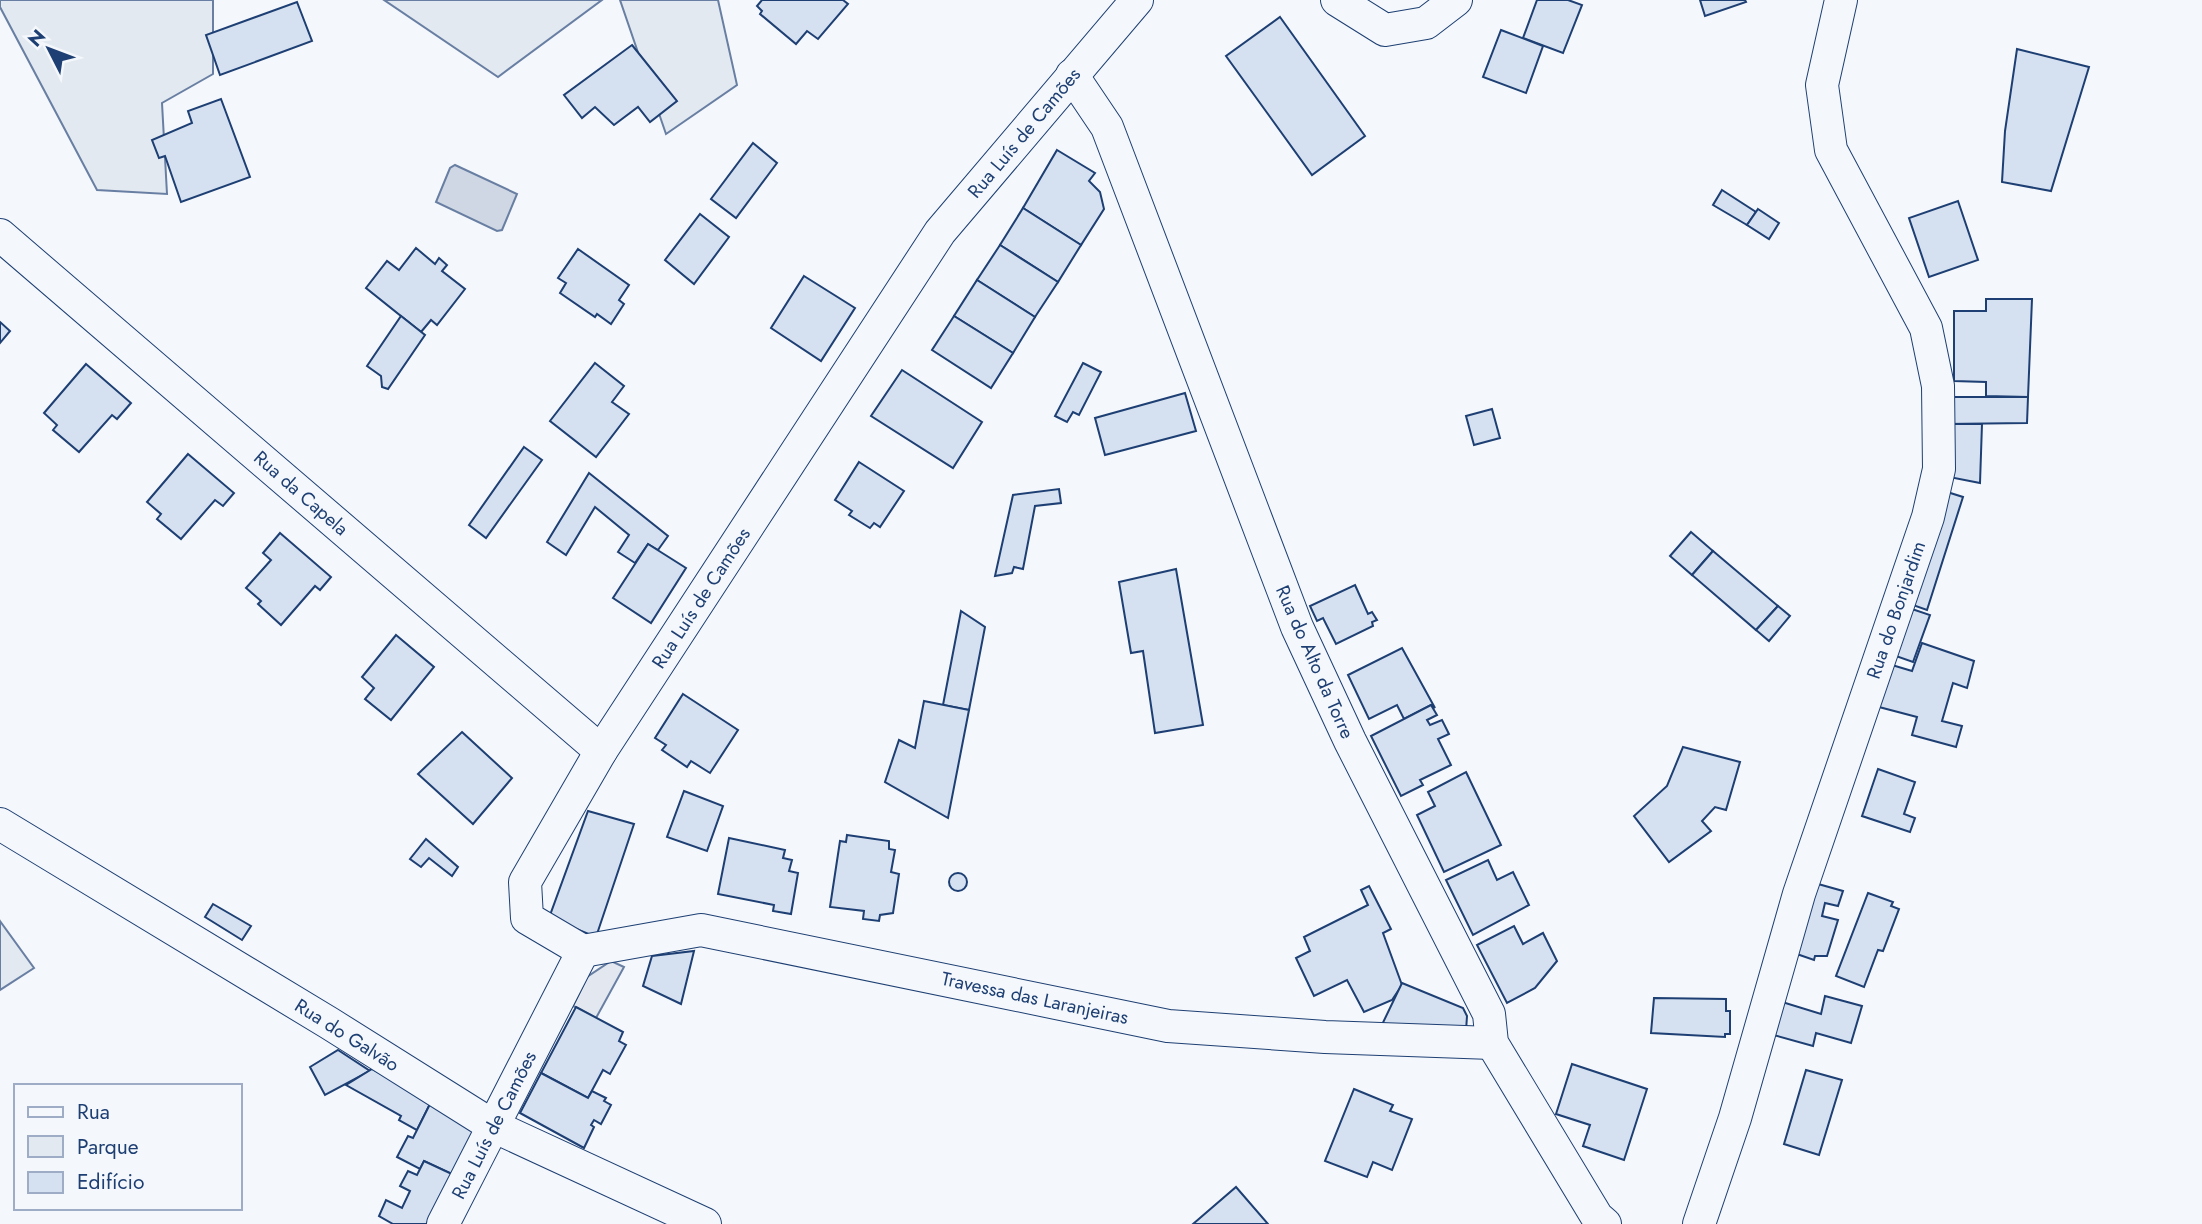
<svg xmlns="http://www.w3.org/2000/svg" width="2202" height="1224" font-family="Jost,sans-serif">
<rect width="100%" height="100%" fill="#f4f7fb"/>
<!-- green -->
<g fill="#e3e9f0" stroke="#687fa3" stroke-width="2">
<path d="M0,0H213V74L162,103L167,194L97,190L0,7Z"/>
<path d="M384,0H602L498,77Z"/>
<path d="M620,0H718L737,85L666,134Z"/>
<path d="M0,921L34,968L0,990Z"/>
</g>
<!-- parking -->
<path fill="#e3e8f0" stroke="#687fa3" stroke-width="2" d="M611,961L624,967L596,1018L573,1006L587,977Z"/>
<!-- water -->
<path fill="#cfd7e4" stroke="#687fa3" stroke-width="2" d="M455,165L517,194L502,230L497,231L436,202L450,168Z"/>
<!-- building -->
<g fill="#d5e0f0" stroke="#1d3f73" stroke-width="2">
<path d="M762,0H843L848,4L818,39L807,31L796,44L760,14L762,11L757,6Z"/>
<path d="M1537,0H1568L1582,5L1563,53L1523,38Z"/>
<path d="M1700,0H1745L1746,2L1705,16Z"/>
<path d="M297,2L312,41L220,75L206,35Z"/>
<path d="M1280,17L1365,136L1312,175L1226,56Z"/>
<path d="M1501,30L1543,46L1526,93L1483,77Z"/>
<path d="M632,45L677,101L650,122L638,107L614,125L595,107L582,118L564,95Z"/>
<path d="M2017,49L2089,67L2051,191L2002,182L2005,131Z"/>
<path d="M221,99L250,177L181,202L165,156L159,158L152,140L192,123L188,111Z"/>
<path d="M753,143L777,163L736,218L711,199Z"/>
<path d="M1057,150L1095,173L1089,181L1100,192L1104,209L1081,245L1023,208Z"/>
<path d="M1722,190L1756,212L1747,225L1713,205Z"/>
<path d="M1958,201L1978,260L1929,277L1909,218Z"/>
<path d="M1023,208L1081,245L1058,282L1000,245Z"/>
<path d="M1758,209L1779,223L1769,239L1747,225Z"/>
<path d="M700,214L729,237L694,284L665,260Z"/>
<path d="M1000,245L1058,282L1035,317L977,280Z"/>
<path d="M416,248L435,264L439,258L447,265L442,271L465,289L437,325L431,320L421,332L366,288L387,261L399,270Z"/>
<path d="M578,249L629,285L619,300L624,304L611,324L597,314L595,317L560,293L566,283L558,278Z"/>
<path d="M804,276L855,308L821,361L771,328Z"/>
<path d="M977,280L1035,317L1013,353L954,316Z"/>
<path d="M1986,299H2032L2028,397L1986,396V382L1954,381V311H1986Z"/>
<path d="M401,316L425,335L388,389L382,387L381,376L367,366Z"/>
<path d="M954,316L1013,353L991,388L932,350Z"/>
<path d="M0,322L10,331L0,343Z"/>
<path d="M595,363L624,386L612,402L629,414L596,457L550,421Z"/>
<path d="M1083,363L1101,372L1079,415L1073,412L1067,422L1055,416Z"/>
<path d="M86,364L131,403L117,419L112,415L79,452L53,430L57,425L44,413Z"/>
<path d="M902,370L982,422L953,468L871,416Z"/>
<path d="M1185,393L1196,431L1105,455L1095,418Z"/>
<path d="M1946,397H2028L2027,423L1946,424Z"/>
<path d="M1492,409L1500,438L1474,445L1466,416Z"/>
<path d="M1946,424H1982L1980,483L1944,476Z"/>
<path d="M524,447L542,460L486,538L469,525Z"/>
<path d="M188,454L234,493L223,506L215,500L181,539L157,519L161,514L147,502Z"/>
<path d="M859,462L904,491L880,527L874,523L870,528L849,515L852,511L835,500Z"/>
<path d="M589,473L668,536L658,550L648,544L635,563L618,552L629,535L595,507L566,555L547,542Z"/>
<path d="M1059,489L1061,503L1035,506L1023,569L1014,567L1012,573L995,576L1013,495Z"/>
<path d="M1944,491L1963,497L1927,610L1907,603Z"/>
<path d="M1691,532L1713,551L1692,575L1670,556Z"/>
<path d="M280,533L331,577L320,590L315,586L281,625L258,604L261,601L246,588L271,560L263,553Z"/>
<path d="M648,544L686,568L651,623L613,598Z"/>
<path d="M1713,551L1778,606L1756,630L1692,575Z"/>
<path d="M1176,569L1203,725L1155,733L1143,651L1131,653L1119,582Z"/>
<path d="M1355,585L1368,614L1372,612L1377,620L1372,622L1373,626L1336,644L1323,618L1317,621L1310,606Z"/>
<path d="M1778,606L1790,616L1769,641L1756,630Z"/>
<path d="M1906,607L1930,615L1913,662L1890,654Z"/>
<path d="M961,611L985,627L969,710L943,705Z"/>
<path d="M396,635L434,667L391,720L365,699L374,688L362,677Z"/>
<path d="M1922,643L1974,661L1967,688L1953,683L1942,721L1962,726L1956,747L1912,735L1917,717L1879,707L1892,665L1912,671Z"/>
<path d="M1402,648L1435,708L1431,705L1404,719L1397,705L1369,719L1348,675Z"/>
<path d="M683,694L738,730L710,773L691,761L687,767L662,750L666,745L655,738Z"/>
<path d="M924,701L969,710L948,818L885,782L899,740L915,748Z"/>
<path d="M1431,705L1437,715L1427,720L1430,725L1442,720L1449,734L1438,739L1451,765L1420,780L1423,785L1401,796L1371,736Z"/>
<path d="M462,732L512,778L473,824L418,774Z"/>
<path d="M1683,747L1740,762L1726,810L1715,807L1702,821L1711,831L1669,862L1634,816L1667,786Z"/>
<path d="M1878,769L1915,782L1904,814L1915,818L1910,832L1862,816Z"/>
<path d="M1466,772L1501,845L1444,872L1417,815L1435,806L1428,792Z"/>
<path d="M684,791L723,806L707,851L667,837Z"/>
<path d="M588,811L634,824L596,937L549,918Z"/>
<path d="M847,835L889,841V849L895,850L891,872L899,874L893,913L880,915L879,921L863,919L864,911L830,907L840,841L846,842Z"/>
<path d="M729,838L785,850L783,858L792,860L789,871L798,873L791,914L773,911L774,905L718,894Z"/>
<path d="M426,839L458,867L452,876L429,858L421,867L410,859Z"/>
<path d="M1488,860L1497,880L1513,872L1529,905L1473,935L1446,880Z"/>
<circle cx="958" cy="882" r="9"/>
<path d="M1811,882L1843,891L1838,906L1825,903L1822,916L1838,920L1827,956H1815L1814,960L1791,952Z"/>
<path d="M1369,886L1391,929L1383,933L1402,985L1392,1000L1364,1012L1347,980L1314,996L1296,958L1310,951L1304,937L1368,905L1361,890Z"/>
<path d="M1868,893L1893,902L1891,906L1899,909L1883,951L1878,950L1864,987L1836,976Z"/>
<path d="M213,904L251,926L242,940L205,917Z"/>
<path d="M1514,926L1523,944L1543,933L1557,961L1535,988L1507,1003L1477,945Z"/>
<path d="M694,951L681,1004L643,986L652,956Z"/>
<path d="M1402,983L1463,1008L1467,1016L1466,1031L1378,1033Z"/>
<path d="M1825,996L1862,1006L1851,1043L1816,1033L1813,1046L1770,1034L1779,1001L1821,1014Z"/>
<path d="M1654,998L1726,999V1011H1730V1034H1725V1037L1651,1033Z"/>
<path d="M576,1007L623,1032L619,1041L626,1045L610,1074L603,1070L588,1098L541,1073Z"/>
<path d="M338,1050L370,1071L325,1095L310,1067Z"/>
<path d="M1572,1064L1647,1089L1624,1160L1583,1146L1590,1125L1556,1114Z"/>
<path d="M372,1069L431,1102L417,1130L399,1120L401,1116L346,1085Z"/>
<path d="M1806,1070L1842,1080L1819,1155L1784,1144Z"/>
<path d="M541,1073L588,1098L592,1091L606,1098L604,1101L611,1105L601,1124L594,1120L591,1125L594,1127L584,1148L520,1113Z"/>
<path d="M1354,1089L1393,1105L1390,1111L1412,1119L1392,1170L1373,1162L1367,1177L1325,1161Z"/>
<path d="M431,1102L477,1129L454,1175L424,1161L420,1169L397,1157L408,1136L413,1138Z"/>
<path d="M424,1161L454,1175L430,1224H393L379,1216L386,1200L402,1208L410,1191L400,1186L408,1171L417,1175Z"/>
<path d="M1236,1187L1268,1224H1193Z"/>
</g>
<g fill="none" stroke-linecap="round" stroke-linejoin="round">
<defs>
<g id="street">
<path d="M1337,0L1385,30L1426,23L1456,0"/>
<path d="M1072,75L1107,127L1297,627L1350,741L1489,1014L1492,1043L1597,1217L1605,1224"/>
<path d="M0,235L601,751"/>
<path d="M0,824L329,1023L493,1126L705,1224"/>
<path d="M583,951L701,930L1168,1026L1325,1037L1492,1043"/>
<path d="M443,1224L583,951L527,918L525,882L601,751L940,232L1137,0"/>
<path d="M1699,1224L1735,1118L1799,894L1928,517L1939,469L1938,386L1926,328L1831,150L1822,85L1841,0"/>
</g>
</defs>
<!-- street casing -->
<use href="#street" stroke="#1d3f73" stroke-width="34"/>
<!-- street -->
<use href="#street" stroke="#f4f7fb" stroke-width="32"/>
</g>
<g text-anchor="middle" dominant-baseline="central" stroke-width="5" stroke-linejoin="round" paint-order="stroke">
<!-- street labels -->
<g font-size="19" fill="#1d3f73" stroke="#f4f7fb">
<text transform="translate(1024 133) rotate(-50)">Rua Luís de Camões</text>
<text transform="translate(301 493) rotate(41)">Rua da Capela</text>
<text transform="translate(701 598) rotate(-57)">Rua Luís de Camões</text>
<text transform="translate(1896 610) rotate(-71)">Rua do Bonjardim</text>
<text transform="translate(1315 662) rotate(66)">Rua do Alto da Torre</text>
<text transform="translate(1035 998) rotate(12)">Travessa das Laranjeiras</text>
<text transform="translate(347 1035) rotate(32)">Rua do Galvão</text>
<text transform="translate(494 1125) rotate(-63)">Rua Luís de Camões</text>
</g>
</g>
<!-- legend -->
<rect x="14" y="1084" width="228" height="126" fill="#f4f7fb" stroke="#9eadc5" stroke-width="2"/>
<rect x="28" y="1107" width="35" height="10" fill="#f4f7fb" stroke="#9eadc5" stroke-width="2"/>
<text x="77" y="1119" font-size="21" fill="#1d3f73">Rua</text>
<rect x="28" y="1136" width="35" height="21" fill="#e3e9f0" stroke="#9eadc5" stroke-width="2"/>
<text x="77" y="1154" font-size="21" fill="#1d3f73">Parque</text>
<rect x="28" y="1172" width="35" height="21" fill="#d5e0f0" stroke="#9eadc5" stroke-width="2"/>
<text x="77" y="1189" font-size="21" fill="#1d3f73">Edifício</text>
<!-- north arrow -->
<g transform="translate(49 49) rotate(312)" stroke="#f4f7fb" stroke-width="5" paint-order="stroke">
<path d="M0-5L12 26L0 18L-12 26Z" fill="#1d3f73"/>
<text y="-10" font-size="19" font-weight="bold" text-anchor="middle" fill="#1d3f73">N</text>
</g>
</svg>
